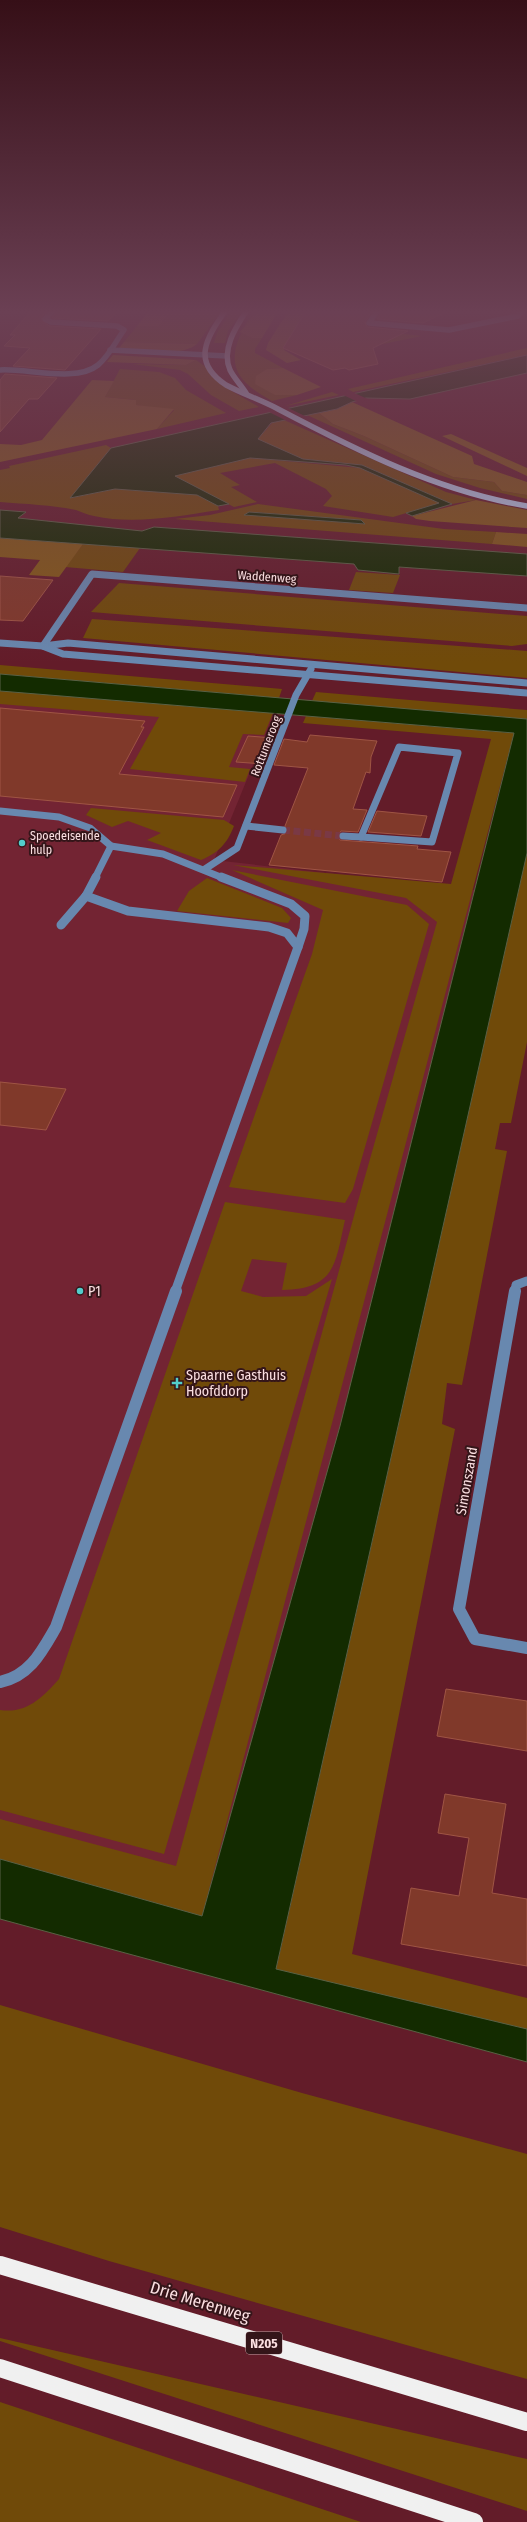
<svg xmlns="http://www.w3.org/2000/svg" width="527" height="2522" font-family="'Fira Sans Condensed',sans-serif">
<rect width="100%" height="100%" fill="#631c29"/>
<!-- built -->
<path fill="#732433" d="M0,686L277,706L214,860L482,891L211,1932L0,1874Z"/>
<!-- green -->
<g fill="#704a09" fill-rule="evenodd">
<path d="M171,310H222L197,344L124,342L137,326H159Z"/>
<path d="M232,310H243L228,331L225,343H214L217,333Z"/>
<path d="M254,310H258L240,332L252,338H262L255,349V353L283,368L267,369L275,395H297L272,401C223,375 228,352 254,310Z"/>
<path d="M396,333L422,336L358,349Z"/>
<path d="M527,348V355L353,392L348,389Z"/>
<path d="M196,360L206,367L228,389L259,407L239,411L211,395L188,374L180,370L132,364L186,365Z"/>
<path d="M120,369L159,372L175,378L186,390L226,413L157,429L174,410L135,405L136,400L105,397Z"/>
<path d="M332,392L339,395L285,406Z"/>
<path d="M319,413L333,424L364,436L453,477L494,482L502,491L527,495V499L480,488L436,474L307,415Z"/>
<path d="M284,420L446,492L476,500L452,504L362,465L303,459L257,440L273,422Z"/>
<path d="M106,445L111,448L71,498L115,489L197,495L218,506L219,510C180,516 134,525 94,516C88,515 82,512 76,510C52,505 25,504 0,502V470L10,468L9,466Z"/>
<path d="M250,458L360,468L440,503L393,517L323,506L332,496L326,489L275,463L220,473L240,485L231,487L257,502L234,507L174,476Z"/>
<path d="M258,504L444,529L496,532L492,544L175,519L210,515ZM249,512L361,520L364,524L245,515Z"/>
<path d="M83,544L140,548L123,572L65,567Z"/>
<path d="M356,572L400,575L393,593L349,590Z"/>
<path d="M119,583L527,616V644L512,646L91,612Z"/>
<path d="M92,619L527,651V678L83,638Z"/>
<path d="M0,665L282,689L279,698L0,674Z"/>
<path d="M0,691L273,713L264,735L243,734L229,767L250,769L245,782L130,769L159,717L0,704Z"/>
<path d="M316,692L527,710V719L312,701Z"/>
<path d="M306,716L514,733L202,1916L0,1859V1819L176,1866L355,1212L437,922L406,898L233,865L451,884L491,739L303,723Z"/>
<path d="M91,808L224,820L234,826C227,844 218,853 201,860L147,840L161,833L128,821L112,827L86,815Z"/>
<path d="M527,853V1042L511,1123H500L495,1149L507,1151L462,1385L447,1383L442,1424L455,1429L352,1954L527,1998V2029L276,1970Z"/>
<path d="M232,870L407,905L429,924L353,1189L345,1203L229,1187L312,954L323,910Z"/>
<path d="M207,878L282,908L291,918L288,923L177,911L189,891Z"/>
<path d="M225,1202L345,1220C335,1264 336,1289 282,1290L287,1263L252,1259L241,1291L263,1297L306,1296L332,1279L164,1854L0,1810V1710C27,1714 43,1697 59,1679Z"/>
<path d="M0,2005L302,2093L527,2154V2379L109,2261L0,2227Z"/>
<path d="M0,2338L527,2459V2511L0,2341Z"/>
<path d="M0,2402L361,2522H0Z"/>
</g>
<!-- forest -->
<g fill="#835917">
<path d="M150,310H171L159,326H137Z"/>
<path d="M258,310H279L262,338H252L240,332Z"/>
<path d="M289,310H309L284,350L301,360L287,363L266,350L268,343Z"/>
<path d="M124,342L197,344C181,358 139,349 119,348Z"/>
<path d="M113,355L196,360L186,365L107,362Z"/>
<path d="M283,368L321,387L297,395H275L255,384L256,376L267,369Z"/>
<path d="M92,380L114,381L105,397L136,400V405L174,409L157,429L0,462V444L21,445L42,440Z"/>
<path d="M352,402L472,456L474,464L527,482V495L502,491L494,482L453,477L364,436L333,424L319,413L337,409Z"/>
<path d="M451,434L527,468V476L442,436Z"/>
<path d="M476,500L527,510V528L430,521L416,519L412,516Z"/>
<path d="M496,532L527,534V547L492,544Z"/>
<path d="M0,538L83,544L59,577L29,575L40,560L0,557Z"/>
</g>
<!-- water -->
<g fill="#132b00" stroke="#596144">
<path d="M527,355V373L410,399L366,398L352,402L337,409L271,423L258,439L303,459L362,465L452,504L412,516L406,513L439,503L360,468L346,465L250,458L175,476L229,504L218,506L197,495L115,489L70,498L111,448Z"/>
<path d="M0,510L26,512L18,518L142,531L154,527L527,554V576L399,567V574L358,570L354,564L0,538Z"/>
<path d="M249,512L361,520L365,524L244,515Z"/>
<path d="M0,674L527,719V853L276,1969L527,2029V2062L0,1919V1859L202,1916L340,1426L514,733L0,691Z"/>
</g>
<!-- pier -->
<g fill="#631c29">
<path d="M350,391L352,392L370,400L358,402L339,393Z"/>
<path d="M284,406L307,417L287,421L265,410Z"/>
</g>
<!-- building -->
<g fill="#80392a" stroke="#9f5544">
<path d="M32,310H47L41,319L49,326L101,329L65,370L13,366L30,348L4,346L15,335H10Z"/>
<path d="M57,310H118L108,321L52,318Z"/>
<path d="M323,310H373L365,322L367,327L408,331L373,348L378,364L349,370L345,368L333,370L283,348L306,311Z"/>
<path d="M382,310H450L423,323L377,319Z"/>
<path d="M5,374L57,378L38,399H29L0,432V380Z"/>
<path d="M0,576L53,580L23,621L0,620Z"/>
<path d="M0,708L145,721L141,727H144L119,774L237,785L223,817L0,796Z"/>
<path d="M310,735L377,741L371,757L370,773L366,772L353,809L367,810L358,832L341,831L338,835L340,840L418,846L417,849L451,852L442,882L269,865L281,835L287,833L285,826L308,768L274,765L284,739L307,742Z"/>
<path d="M248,736L274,738L264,764L236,762Z"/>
<path d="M377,811L427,816L421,836L368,832Z"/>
<path d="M0,1082L66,1089L46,1130L0,1125Z"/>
<path d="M446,1689L527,1701V1751L437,1736Z"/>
<path d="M445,1794L506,1804L492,1893L527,1899V1966L401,1944L411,1888L459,1896L469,1838L438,1833Z"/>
</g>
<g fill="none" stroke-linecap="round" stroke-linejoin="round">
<!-- minor-tunnel -->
<path stroke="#7a3945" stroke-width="7" stroke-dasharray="7 3.5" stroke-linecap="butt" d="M283,830L343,836"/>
<!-- minor-far3 -->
<g stroke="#6888af" stroke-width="5.5">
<path d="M378,310L369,323L449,330L518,316L522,310"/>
<path d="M110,350L227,356"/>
<path d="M0,370C27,368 76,383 98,365C109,356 116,341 124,330L117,326L51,322L45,319L53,310"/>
</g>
<!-- minor-far2 -->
<g stroke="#6888af" stroke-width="7">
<path d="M0,643L43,646L68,643L527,683"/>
<path d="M43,646L92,574L527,608"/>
<path d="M45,647L63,654L527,693"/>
<path d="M399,747L458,753L432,842L361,837Z"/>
<path d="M0,811L59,817L90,828L111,846"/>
<path d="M246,826L283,830"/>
<path d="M343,836L361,837"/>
<path d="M205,869L237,848L296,695L311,669"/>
<path d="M95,878L111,846L163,854L223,878"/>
</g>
<!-- minor-far1 -->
<g stroke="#6888af" stroke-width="9">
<path d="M86,896L128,911L269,927L287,933L298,947L304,929L305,916L291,904L221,877"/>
<path d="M86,896L96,877"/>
<path d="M61,925L86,896"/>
<path d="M175,1292L298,947"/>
<path d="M515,1292L516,1285L527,1281"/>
</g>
<!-- minor -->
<g stroke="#6888af" stroke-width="12">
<path d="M515,1291L459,1609L475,1639L527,1648"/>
<path d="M0,1682C30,1676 42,1651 56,1627L176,1291"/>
</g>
<!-- major -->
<g stroke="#bad4f4" stroke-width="5.5">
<path d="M226,310C206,338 191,362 226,385C243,394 261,400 278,409C358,451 437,491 527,506"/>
<path d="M246,393C241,385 234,378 230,370C221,349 236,327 247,310"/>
</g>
<!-- highway -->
<g stroke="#f0f0f0" stroke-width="18">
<path d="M0,2265L527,2422"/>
<path d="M0,2368L474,2522"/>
</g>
</g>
<!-- sky -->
<linearGradient id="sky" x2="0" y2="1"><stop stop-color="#360f17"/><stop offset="0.47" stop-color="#6b4054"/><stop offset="1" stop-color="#6b4054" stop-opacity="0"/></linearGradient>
<rect width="527" height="663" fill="url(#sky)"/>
<!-- markers -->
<g fill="#53cdcb" stroke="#341519" stroke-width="1.5">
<circle cx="22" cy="843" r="4"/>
<circle cx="80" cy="1291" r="4"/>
<path d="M175 1377h4v4h4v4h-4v4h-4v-4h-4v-4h4z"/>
</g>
<g text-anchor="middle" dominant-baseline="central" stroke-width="4" stroke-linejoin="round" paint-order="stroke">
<!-- far-street labels -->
<g font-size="12" fill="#fbdfe1" stroke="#341519">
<text transform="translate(267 577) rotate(4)">Waddenweg</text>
<text transform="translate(266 746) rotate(-69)">Rottumeroog</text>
</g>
<!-- far-poi labels -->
<g font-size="12" fill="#fbdfe1" stroke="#341519" text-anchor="start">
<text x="30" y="836">Spoedeisende<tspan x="30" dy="14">hulp</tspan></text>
</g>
<!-- shield labels -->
<rect fill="#341519" stroke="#bfa2a5" stroke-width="1" x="246" y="2332" width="36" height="22" rx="3"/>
<g font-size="13" font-weight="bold" fill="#fbdfe1">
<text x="264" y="2343">N205</text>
</g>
<!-- poi labels -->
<g font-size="14" fill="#fbdfe1" stroke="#341519" text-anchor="start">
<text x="88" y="1291">P1</text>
<text x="186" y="1375">Spaarne Gasthuis<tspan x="186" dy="16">Hoofddorp</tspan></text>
</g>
<!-- street labels -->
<g font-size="14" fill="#fbdfe1" stroke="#341519">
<text transform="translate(467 1481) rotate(-80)">Simonszand</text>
</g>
<!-- near-street labels -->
<g font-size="17" fill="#fbdfe1" stroke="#341519">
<text transform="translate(200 2302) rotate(17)">Drie Merenweg</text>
</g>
</g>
</svg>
